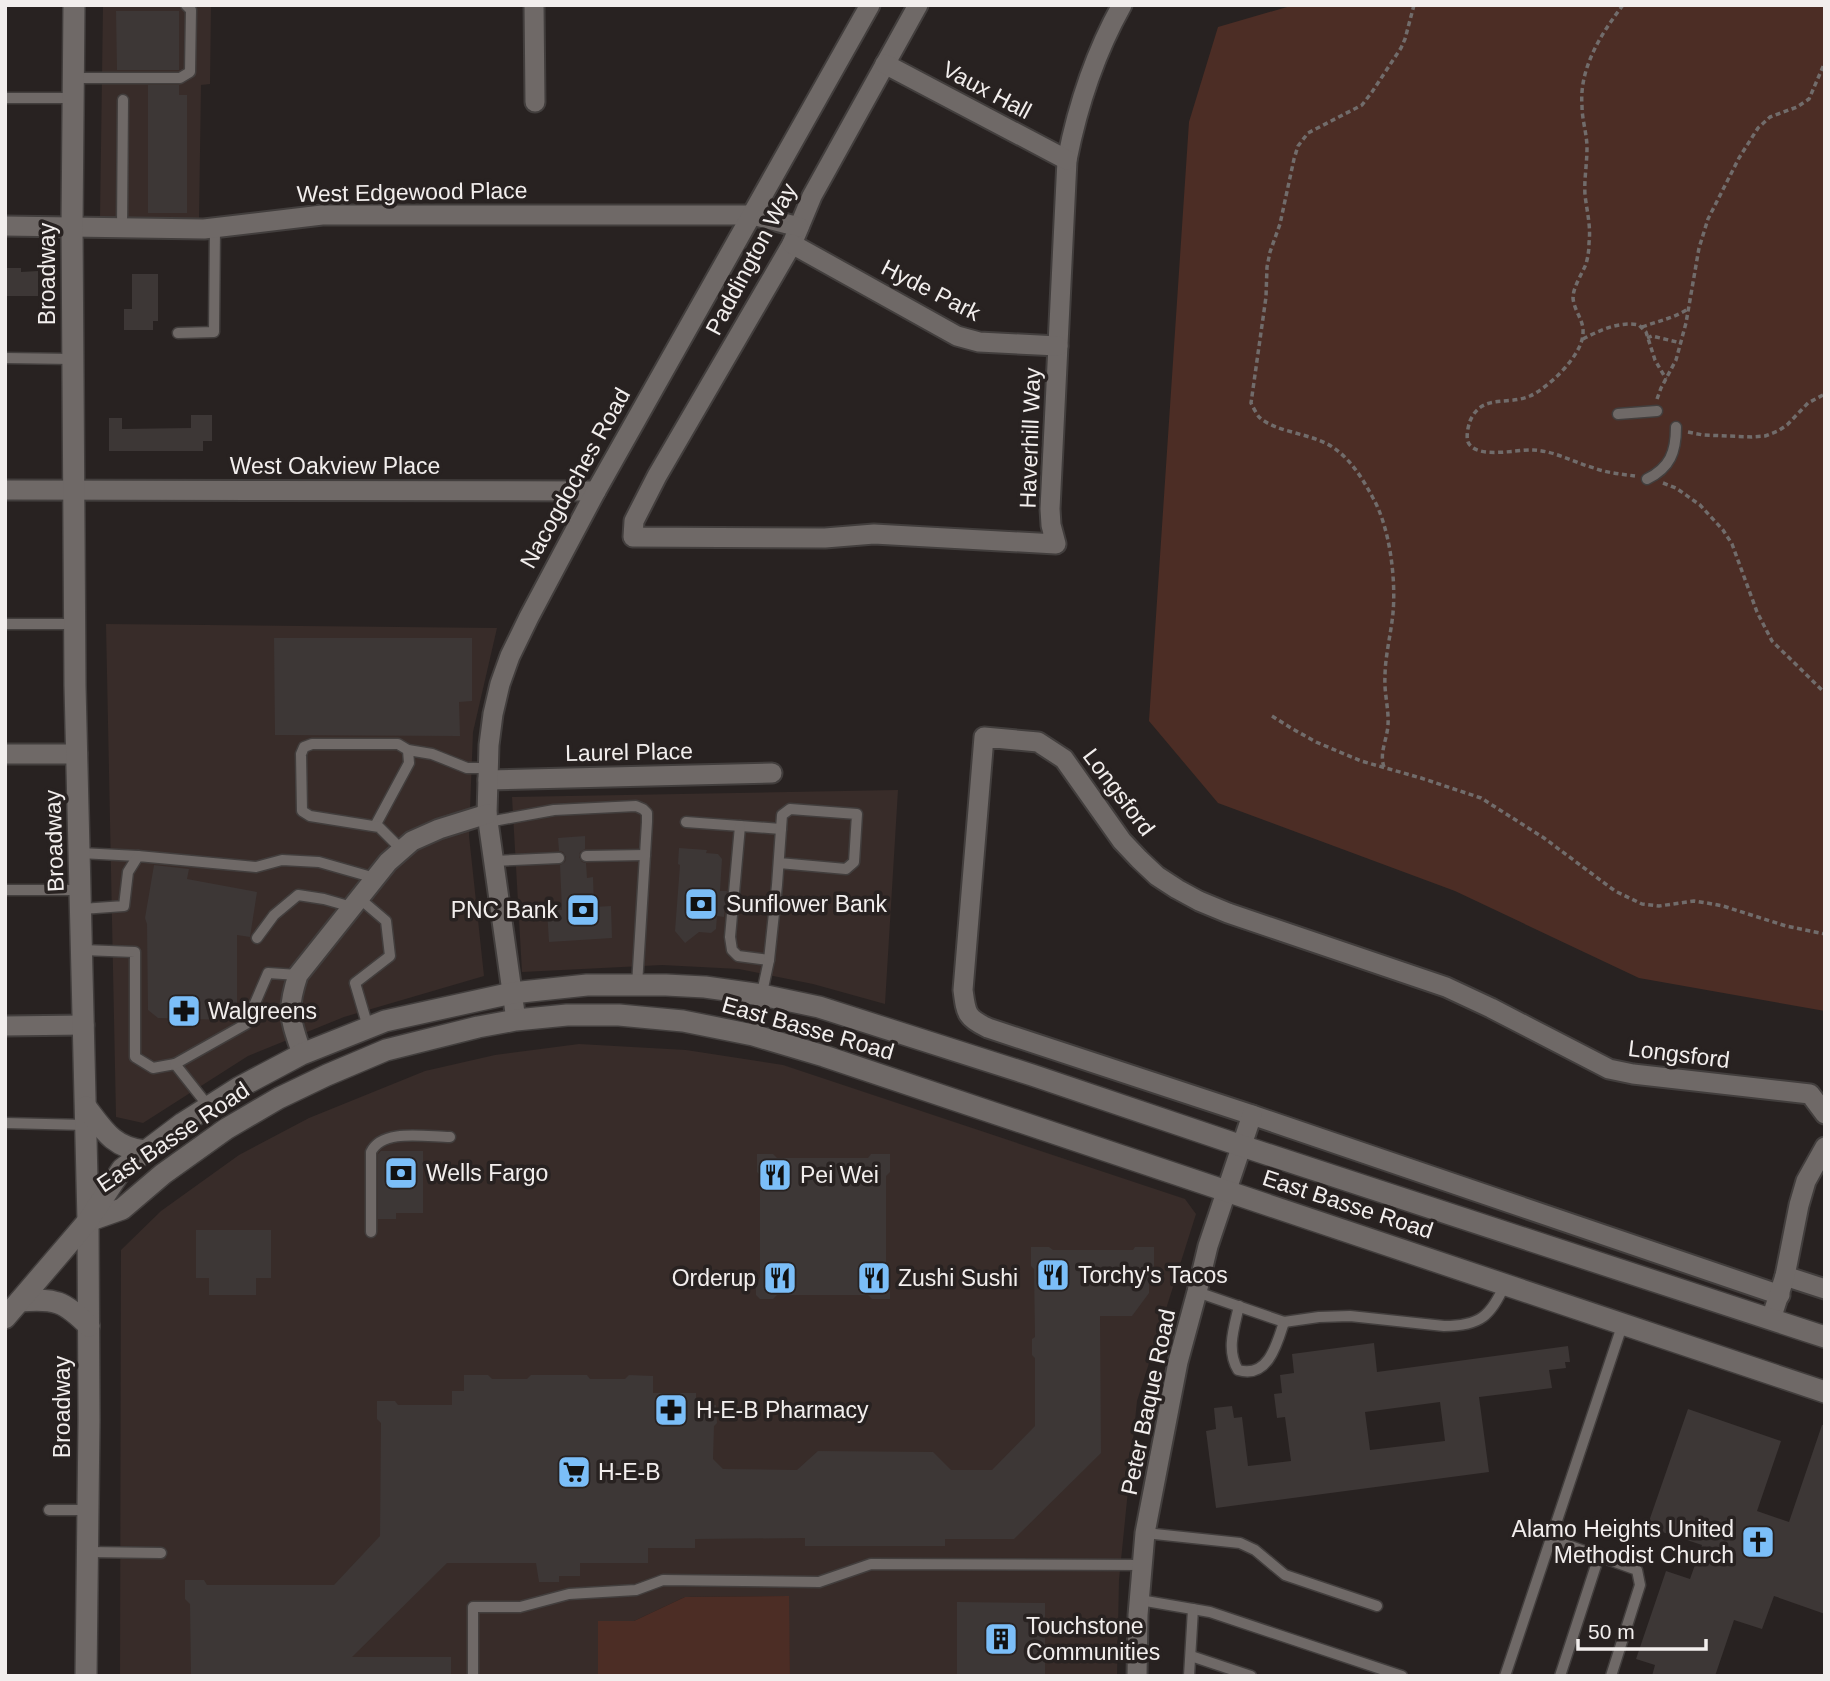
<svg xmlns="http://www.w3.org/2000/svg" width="1830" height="1681" font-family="Arial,sans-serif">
<rect width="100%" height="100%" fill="#282221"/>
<!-- built -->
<g fill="#382c29">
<path d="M103,5H211L210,84L201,85L199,219L100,218Z"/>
<path d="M106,624L497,628L473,732L469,836L484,976L344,1017L248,1056L143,1123L116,1117Z"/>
<path d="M898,790L885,1004L813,984L739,969L662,965L522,972L512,797Z"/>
<path d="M579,1044L686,1050L783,1065L1185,1199L1196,1214L1137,1401L1119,1580L1117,1676H790L788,1596L685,1597L634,1621H598V1676H120L121,1250L161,1211L239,1155L309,1118L425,1071L495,1055Z"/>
</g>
<!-- green -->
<g fill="#4c2d25">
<path d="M1294,5H1825V1011L1639,978L1455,891L1218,803L1149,721L1189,122L1218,27Z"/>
<path d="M789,1596L790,1676H598V1621H634L685,1597Z"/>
</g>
<!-- building -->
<g fill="#3d3736" fill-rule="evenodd">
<path d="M116,11H179V70H117Z"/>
<path d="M148,85H179V95H187V213H148Z"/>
<path d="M5,268H21V272L38,271V296H5Z"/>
<path d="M132,274H158V321H153V330H124V309H132Z"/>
<path d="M191,415H212V441H203V451H109V418H122V429L191,428Z"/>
<path d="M274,638H472V701L459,702L460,736L275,735Z"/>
<path d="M585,836V849L580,852L579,857L582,862L586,863L587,878L593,877L594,907L611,906L612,938L549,942L547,910H562L560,865L565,862L566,857L563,852L559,851L558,838Z"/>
<path d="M679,848L707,850L706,853L718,854L722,859L720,891H727L724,917L717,916L716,929L711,933L699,932L685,943L675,931L680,865L678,864Z"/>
<path d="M154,865L189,869L187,879L257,892L250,937L237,935V1012L228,1020L158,1018L148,1010L147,924L145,918Z"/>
<path d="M381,1151H423V1213H396V1219H378V1154Z"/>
<path d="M757,1154H773L777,1158H868L871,1154H890V1172L886,1176V1278L890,1282V1299H872L868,1295H777L773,1299H760L756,1295V1281L760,1278V1175L757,1172Z"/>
<path d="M196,1230H271V1278H256V1295H209V1278H196Z"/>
<path d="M1031,1247H1049L1053,1250H1133L1135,1247H1154V1266L1149,1271V1293L1132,1316H1100L1101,1453L1014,1539H945V1546H805V1538L695,1539V1548H648V1563H580V1576H559V1582H539L536,1563H447L352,1657H451V1676H191L190,1604L185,1599V1580H204L207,1585H334L380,1536L381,1423L377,1419V1401H395L398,1405H452V1391H464V1375H488L492,1379H527L531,1375H587L590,1379H625L629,1375L653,1376V1393H696V1405H716L717,1423L714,1426L713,1459L723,1469L797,1470L818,1451L933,1452L951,1470H992L1035,1426V1358L1032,1355V1339L1035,1337L1034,1269L1031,1266Z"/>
<path d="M1374,1343L1377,1372L1568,1346L1570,1362H1565L1566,1368L1549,1370L1552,1388L1479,1397L1489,1472L1216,1508L1206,1431L1216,1429L1214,1408L1232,1406L1234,1418L1242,1417L1248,1466L1291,1461L1285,1417L1277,1418L1274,1394L1282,1393L1280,1375L1294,1373L1292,1354ZM1440,1402L1445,1441L1370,1450L1365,1412Z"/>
<path d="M1688,1409L1781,1441L1757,1511L1789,1522L1822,1425H1825V1614L1774,1596L1762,1629L1734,1620L1715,1676H1652L1655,1665L1636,1659L1666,1571L1690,1579L1702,1545L1647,1527Z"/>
<path d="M957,1602L1045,1603V1676H957Z"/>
</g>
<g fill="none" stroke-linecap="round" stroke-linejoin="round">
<defs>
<g id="lane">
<path d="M74,78H180L190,72L191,10L186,5"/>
<path d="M5,98H73"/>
<path d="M122,227L123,100"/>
<path d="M178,333L214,332L215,227"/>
<path d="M5,358L73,359"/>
<path d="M1618,414L1657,411"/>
<path d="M1647,479C1670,468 1676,452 1676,427"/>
<path d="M5,624H75"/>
<path d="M488,822L554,810L636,806L643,809L647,813V822L637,985"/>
<path d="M686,822L781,829"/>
<path d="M375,826L409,763L408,750"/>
<path d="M740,826L730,937L732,950L738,956L769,960"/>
<path d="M401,849L379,827L310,816L302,811L301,754L304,747L312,744H398L408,750L432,754L467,768H489"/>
<path d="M80,853L138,856"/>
<path d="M586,856L645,855"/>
<path d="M494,861L559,858"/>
<path d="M5,890H82"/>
<path d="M359,898L386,921L390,956L355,983L368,1027"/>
<path d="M82,909L124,906L128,872L138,856L256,867L282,860L319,862L375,878"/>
<path d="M257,938L274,915L298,895L324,899L352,907"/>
<path d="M83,950L135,952V1057L153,1068L175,1064L209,1107"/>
<path d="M753,1035L769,960L777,885L782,815L790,809L857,814L854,862L846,869L779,863"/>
<path d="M175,1064L246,1024L268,973L298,975"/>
<path d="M5,1123L86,1125"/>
<path d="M371,1232V1152C382,1128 427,1137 450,1137"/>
<path d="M1197,1292L1284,1322L1319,1317L1350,1316L1444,1326C1480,1326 1491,1316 1505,1284"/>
<path d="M1239,1306C1234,1328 1226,1350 1238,1370C1268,1379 1277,1344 1284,1322"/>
<path d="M49,1510H88"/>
<path d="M1145,1533L1240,1543L1255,1550L1285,1575L1377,1606"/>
<path d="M1551,1539L1637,1570L1640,1585L1611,1676"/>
<path d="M88,1552L161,1553"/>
<path d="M1140,1600L1210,1612L1402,1676"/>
<path d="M1191,1656L1251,1676"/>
<path d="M473,1676V1607H520L569,1594L636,1590L663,1580L819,1582L871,1564L1143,1565"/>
<path d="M1189,1676L1193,1609"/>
<path d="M1505,1676L1623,1323"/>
<path d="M1560,1676L1599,1556"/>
</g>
<g id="street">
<path d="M534,5L535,102"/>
<path d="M918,5L812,196L792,244L657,476L634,521L633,537L825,538L874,534L1056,544L1051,525L1050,509L1067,160C1078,104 1094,55 1122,5"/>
<path d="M885,64L1067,160"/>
<path d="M5,226L204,229L322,215H752L799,227"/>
<path d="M792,244L957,336L979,342L1058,346"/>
<path d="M5,490L596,491"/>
<path d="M5,754H77"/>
<path d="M488,780L772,773"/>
<path d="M516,1020L487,814L489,745L493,714L500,684L510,656L529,617L596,491L870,5"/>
<path d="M5,1026L84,1025"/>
<path d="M302,1054C290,1018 286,1012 298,975L388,862L412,841L439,829L487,814"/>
<path d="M1785,1276L1825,1289"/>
<path d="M1780,1295L1252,1115L988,1028C966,1018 966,1013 963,990L984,737L1038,742L1064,759L1122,841L1139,859L1157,876L1177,889L1199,901L1228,913L1446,987L1491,1008L1609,1069L1633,1074L1810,1094L1825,1114"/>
<path d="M1771,1319L1785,1276L1799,1205L1806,1181L1825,1147"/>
<path d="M1137,1676L1138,1615L1145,1533L1178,1362L1197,1292L1208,1246L1252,1115"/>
</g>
<g id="secondary">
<path d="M74,5L72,226L75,686L88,1221L89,1420L86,1676"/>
<path d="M86,1107C104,1131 114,1148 145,1151"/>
<path d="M88,1221L122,1209L163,1174L226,1129L279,1098L327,1075L386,1050L478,1027L516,1020L567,1015H619L683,1021L753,1035L824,1056L1825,1392"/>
<path d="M20,1301C55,1298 64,1301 89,1326"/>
<path d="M5,1318L88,1221L122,1169L183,1123L238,1088L302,1054L385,1021L512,993L587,985H666L705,987L762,995L819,1007L1032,1075L1242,1146L1825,1337"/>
</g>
</defs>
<!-- lane casing -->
<use href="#lane" stroke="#423e3d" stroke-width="13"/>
<!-- street casing -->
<use href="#street" stroke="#423e3d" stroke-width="23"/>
<!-- secondary casing -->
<use href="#secondary" stroke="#423e3d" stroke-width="24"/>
<!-- path -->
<g stroke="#716c6b" stroke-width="3.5" stroke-dasharray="5 3.5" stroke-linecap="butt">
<path d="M1623,5C1601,34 1579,68 1582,106C1582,120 1587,134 1587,148C1587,164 1584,179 1585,195C1587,212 1591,226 1589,243C1589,250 1588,257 1586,264C1582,274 1573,287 1573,298C1574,311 1584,320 1583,333C1583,355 1548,388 1530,396C1507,406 1482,393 1470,421C1468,427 1466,436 1468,442C1476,460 1518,449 1533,450C1555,451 1573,462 1594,468C1607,473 1621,474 1635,476"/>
<path d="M1642,327C1658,321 1674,318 1688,309"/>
<path d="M1647,338L1652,336L1681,343"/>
<path d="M1583,339C1600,330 1620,321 1639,325L1646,332L1655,360L1666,379"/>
<path d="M1657,399L1661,388L1676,360L1686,323L1699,248L1708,219L1739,158L1758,128L1770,117L1797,107L1809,99L1825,62"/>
<path d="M1688,432L1703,435L1752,437L1765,436L1778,431L1787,425L1808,403L1825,394"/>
<path d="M1663,483L1676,488L1700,505L1723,530L1732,544L1757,612L1772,641L1825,693"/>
<path d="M1272,716L1291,728L1316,742L1361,761L1421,778L1481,798L1544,838L1615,891L1642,904L1659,906L1694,901L1707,903L1723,906L1786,926L1825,934"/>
<path d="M1384,767C1379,753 1387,740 1388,725C1389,709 1384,693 1385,677C1385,656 1391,634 1393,613C1396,579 1390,528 1373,498C1363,479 1351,460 1334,448C1313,433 1276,433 1259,417C1256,413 1253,407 1251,403L1266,297L1267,267L1270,252L1280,224L1294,159L1298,146L1308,133L1362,105L1372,92L1401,48L1405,39L1414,5"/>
<path d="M1263,1186L1267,1176"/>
</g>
<!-- lane -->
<use href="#lane" stroke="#6f6967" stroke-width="10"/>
<!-- street -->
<use href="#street" stroke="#6f6967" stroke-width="19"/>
<!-- secondary -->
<use href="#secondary" stroke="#6f6967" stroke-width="21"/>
</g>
<!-- icons -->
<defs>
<symbol id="bank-square" viewBox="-11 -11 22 22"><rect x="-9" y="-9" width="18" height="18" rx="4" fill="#7bbef8" stroke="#282221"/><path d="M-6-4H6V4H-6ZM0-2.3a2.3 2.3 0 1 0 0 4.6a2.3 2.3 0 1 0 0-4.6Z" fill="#111"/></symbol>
<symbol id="pharmacy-square" viewBox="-11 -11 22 22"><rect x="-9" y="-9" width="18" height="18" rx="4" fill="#7bbef8" stroke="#282221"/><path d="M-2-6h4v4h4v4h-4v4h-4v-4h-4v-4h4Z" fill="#111"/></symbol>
<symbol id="restaurant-square" viewBox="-11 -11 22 22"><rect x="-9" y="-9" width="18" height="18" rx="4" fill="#7bbef8" stroke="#282221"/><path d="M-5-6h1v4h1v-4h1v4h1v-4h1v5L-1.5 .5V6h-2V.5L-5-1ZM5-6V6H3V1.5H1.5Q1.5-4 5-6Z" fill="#111"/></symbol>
<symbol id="supermarket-square" viewBox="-11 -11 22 22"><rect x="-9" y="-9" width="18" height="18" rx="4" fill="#7bbef8" stroke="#282221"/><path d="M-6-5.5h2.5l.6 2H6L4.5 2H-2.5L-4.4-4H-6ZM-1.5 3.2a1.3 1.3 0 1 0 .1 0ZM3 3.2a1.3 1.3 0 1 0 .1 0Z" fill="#111"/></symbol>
<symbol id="church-square" viewBox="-11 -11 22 22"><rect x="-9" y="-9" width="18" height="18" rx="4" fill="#7bbef8" stroke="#282221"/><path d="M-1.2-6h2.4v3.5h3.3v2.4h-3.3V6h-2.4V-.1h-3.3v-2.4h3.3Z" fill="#111"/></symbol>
<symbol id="building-square" viewBox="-11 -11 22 22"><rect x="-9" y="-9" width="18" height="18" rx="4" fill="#7bbef8" stroke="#282221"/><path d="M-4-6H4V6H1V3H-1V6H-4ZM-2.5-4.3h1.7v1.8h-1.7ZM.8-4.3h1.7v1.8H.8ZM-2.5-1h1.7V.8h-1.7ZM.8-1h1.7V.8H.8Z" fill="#111"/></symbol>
</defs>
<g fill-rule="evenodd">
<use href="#bank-square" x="682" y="885" width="38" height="38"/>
<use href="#bank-square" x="564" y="891" width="38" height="38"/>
<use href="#pharmacy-square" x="165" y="992" width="38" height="38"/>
<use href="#bank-square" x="382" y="1154" width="38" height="38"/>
<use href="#restaurant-square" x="756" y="1156" width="38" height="38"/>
<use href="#restaurant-square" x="1034" y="1256" width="38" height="38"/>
<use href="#restaurant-square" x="761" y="1259" width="38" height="38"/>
<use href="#restaurant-square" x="855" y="1259" width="38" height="38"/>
<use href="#pharmacy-square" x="652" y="1391" width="38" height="38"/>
<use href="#supermarket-square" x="555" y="1453" width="38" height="38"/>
<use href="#church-square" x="1739" y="1523" width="38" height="38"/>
<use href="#building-square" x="982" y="1620" width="38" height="38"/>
</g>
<g text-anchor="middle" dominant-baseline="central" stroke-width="7" stroke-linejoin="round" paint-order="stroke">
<!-- street labels -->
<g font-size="23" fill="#f2eeed" stroke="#282221">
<text transform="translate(987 90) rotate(28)">Vaux Hall</text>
<text transform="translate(412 192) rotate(-1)">West Edgewood Place</text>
<text transform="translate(751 259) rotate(-62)">Paddington Way</text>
<text transform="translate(47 274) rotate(-90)">Broadway</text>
<text transform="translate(931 290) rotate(27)">Hyde Park</text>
<text transform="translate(1030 438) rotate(-88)">Haverhill Way</text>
<text x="335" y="466">West Oakview Place</text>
<text transform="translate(575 478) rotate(-61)">Nacogdoches Road</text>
<text transform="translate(629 752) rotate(-1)">Laurel Place</text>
<text transform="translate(1119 792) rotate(53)">Longsford</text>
<text transform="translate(54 841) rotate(-92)">Broadway</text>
<text transform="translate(808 1028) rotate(16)">East Basse Road</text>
<text transform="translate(1679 1054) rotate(7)">Longsford</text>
<text transform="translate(173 1137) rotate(-34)">East Basse Road</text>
<text transform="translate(1348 1204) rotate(18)">East Basse Road</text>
<text transform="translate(1148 1402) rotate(-78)">Peter Baque Road</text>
<text transform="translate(62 1407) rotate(-90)">Broadway</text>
</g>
<!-- poi labels -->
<g font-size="23" fill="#f2eeed" stroke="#282221" text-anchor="start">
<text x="726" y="904">Sunflower Bank</text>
<text x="558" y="910" text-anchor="end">PNC Bank</text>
<text x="208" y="1011">Walgreens</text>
<text x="426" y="1173">Wells Fargo</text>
<text x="800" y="1175">Pei Wei</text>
<text x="1078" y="1275">Torchy's Tacos</text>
<text x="756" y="1278" text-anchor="end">Orderup</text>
<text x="898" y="1278">Zushi Sushi</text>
<text x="696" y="1410">H-E-B Pharmacy</text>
<text x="598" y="1472">H-E-B</text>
<text x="1734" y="1529" text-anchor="end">Alamo Heights United<tspan x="1734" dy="26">Methodist Church</tspan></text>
<text x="1026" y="1626">Touchstone<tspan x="1026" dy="26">Communities</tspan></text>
</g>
</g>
<!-- border -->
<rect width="1830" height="1681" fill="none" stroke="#f2eeed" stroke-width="14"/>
<!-- scale -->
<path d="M1578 1639v10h128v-10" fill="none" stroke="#f2eeed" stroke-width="3.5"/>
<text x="1588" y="1639" font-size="21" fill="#f2eeed" stroke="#282221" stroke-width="5" paint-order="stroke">50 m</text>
</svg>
